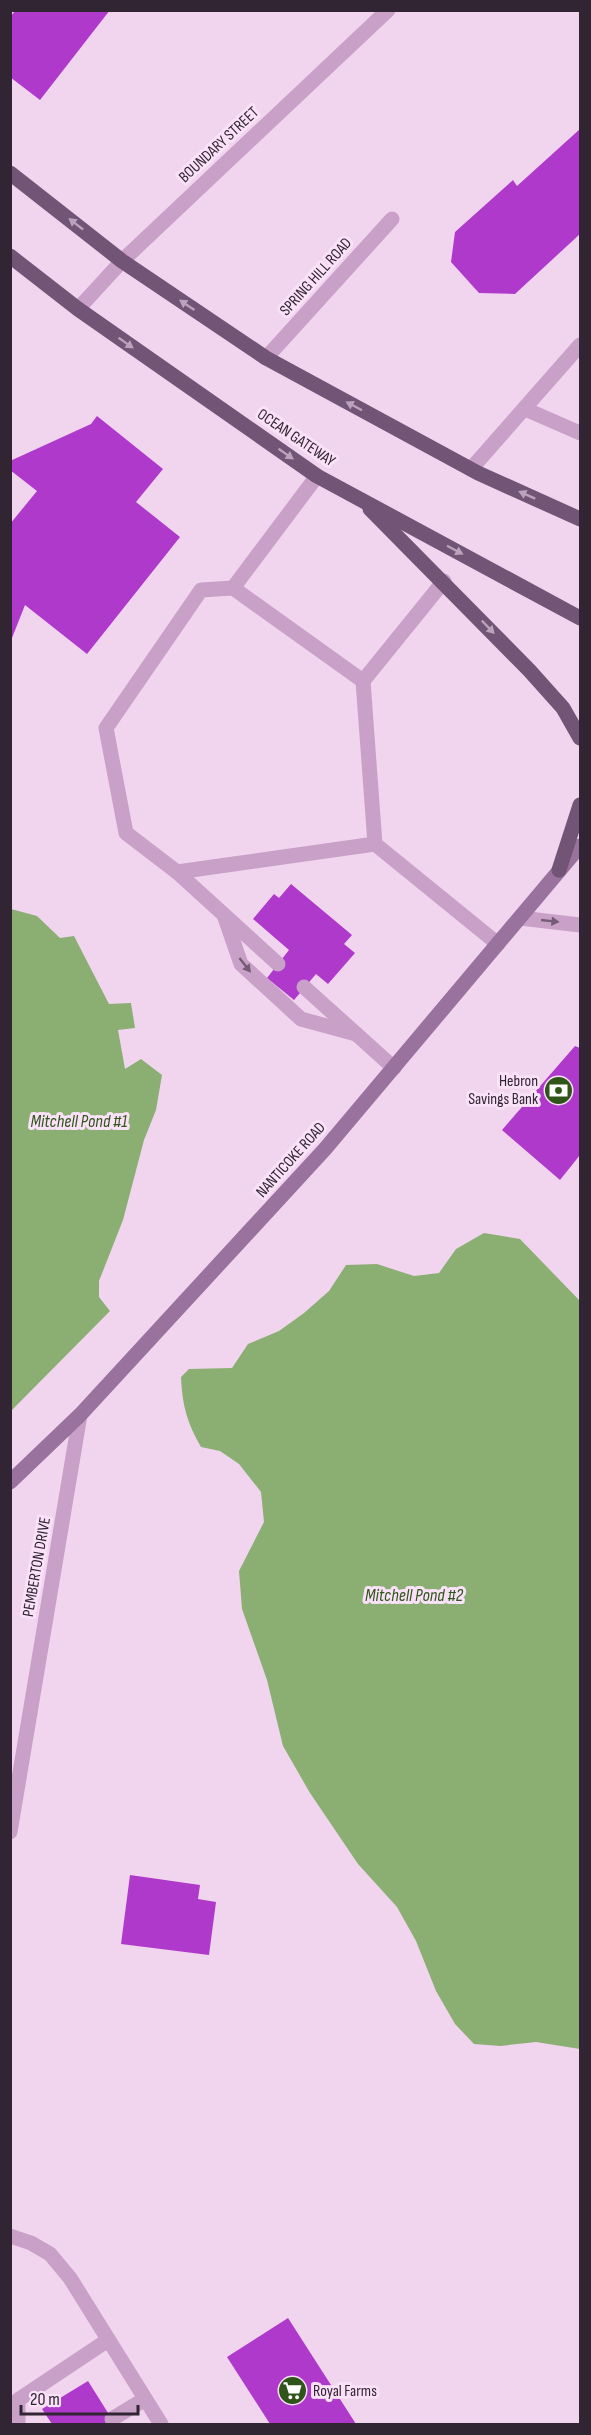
<svg xmlns="http://www.w3.org/2000/svg" width="591" height="2435" font-family="'Sofia Sans Condensed',sans-serif">
<rect width="100%" height="100%" fill="#f1d5ef"/>
<!-- water -->
<g fill="#8baf73">
<path d="M11,909L37,916L60,938L74,936L109,1004L131,1003L135,1028L118,1030L125,1069L141,1059L162,1075L156,1110L144,1140L123,1220L99,1281V1297L110,1311L11,1411Z"/>
<path d="M484,1233L520,1239L580,1301V2049L536,2042L500,2046L474,2044L455,2024L436,1991L416,1941L397,1907L358,1864L310,1793L283,1746L267,1680L242,1609L239,1571L264,1522L261,1492L239,1464L220,1451L201,1447C187,1423 182,1404 181,1377L189,1369L232,1368L248,1344L279,1331L304,1313L329,1291L346,1265L377,1264L414,1276L439,1273L456,1249Z"/>
</g>
<!-- building -->
<g fill="#ae39cb">
<path d="M16,10H110L40,100L10,77V17Z"/>
<path d="M580,129V234L515,294L479,293L451,262L455,232L513,180L517,186Z"/>
<path d="M97,416L163,469L136,502L180,537L87,654L25,605L10,643V524L37,491L10,470V461L91,424Z"/>
<path d="M291,884L352,935L344,944L355,953L328,984L316,974L294,1000L267,978L289,950L253,919L274,894L279,898Z"/>
<path d="M575,1046L580,1048V1155L560,1180L502,1130Z"/>
<path d="M130,1875L200,1885L198,1899L216,1902L209,1955L121,1944Z"/>
<path d="M288,2318L356,2424H270L227,2357Z"/>
<path d="M88,2381L115,2424H52L42,2409Z"/>
</g>
<g fill="none" stroke-linecap="round" stroke-linejoin="round">
<!-- service -->
<g stroke="#c9a1c8" stroke-width="15">
<path d="M525,409L580,433"/>
<path d="M471,469L580,345"/>
<path d="M233,588L317,476"/>
<path d="M363,681L375,844L498,944"/>
<path d="M177,872L375,844"/>
<path d="M224,915L241,964L301,1019L356,1034"/>
<path d="M278,964L177,872L126,833L106,728L201,590L233,588L363,681L444,581"/>
<path d="M304,987L394,1068"/>
<path d="M10,2236L31,2243L50,2254L70,2278L161,2424"/>
<path d="M112,2419L145,2399"/>
<path d="M18,2424V2400L108,2340"/>
</g>
<!-- minor -->
<g stroke="#c9a1c8" stroke-width="15">
<path d="M78,309L122,261L388,10"/>
<path d="M266,358L392,219"/>
<path d="M520,918L580,925"/>
</g>
<!-- tertiary -->
<path stroke="#c9a1c8" stroke-width="15" d="M10,1832L80,1415"/>
<!-- secondary -->
<path stroke="#99729d" stroke-width="15" d="M10,1482L80,1415L325,1149L580,846"/>
<!-- primary -->
<g stroke="#725476" stroke-width="15">
<path d="M10,173L122,261L266,358L478,473L580,519"/>
<path d="M10,256L78,309L317,476L580,618"/>
<path d="M370,509L529,670L563,708L580,738"/>
<path d="M559,870L580,805"/>
</g>
</g>
<!-- one-way arrows -->
<defs><path id="oneway-solid" d="M-6-.8H1V-3.2L6.5 0L1 3.2V.8H-6Z" transform="scale(1.5)"/></defs>
<g fill="#bca2bd">
<use href="#oneway-solid" transform="translate(76 224) rotate(-142)"/>
<use href="#oneway-solid" transform="translate(187 305) rotate(-146)"/>
<use href="#oneway-solid" transform="translate(126 343) rotate(35)"/>
<use href="#oneway-solid" transform="translate(354 406) rotate(-152)"/>
<use href="#oneway-solid" transform="translate(286 454) rotate(35)"/>
<use href="#oneway-solid" transform="translate(527 495) rotate(-156)"/>
<use href="#oneway-solid" transform="translate(455 550) rotate(28)"/>
<use href="#oneway-solid" transform="translate(488 627) rotate(46)"/>
</g>
<g fill="#755c76">
<use href="#oneway-solid" transform="translate(550 921) rotate(6)"/>
<use href="#oneway-solid" transform="translate(245 965) rotate(52)"/>
</g>
<!-- icons -->
<defs>
<symbol id="bank-disc" viewBox="-11 -11 22 22"><circle r="9.5" fill="#2f5519" stroke="#f9e1f7"/><path d="M-6-4H6V4H-6ZM0-2.3a2.3 2.3 0 1 0 0 4.6a2.3 2.3 0 1 0 0-4.6Z" fill="#fff"/></symbol>
<symbol id="supermarket-disc" viewBox="-11 -11 22 22"><circle r="9.5" fill="#2f5519" stroke="#f9e1f7"/><path d="M-6-5.5h2.5l.6 2H6L4.5 2H-2.5L-4.4-4H-6ZM-1.5 3.2a1.3 1.3 0 1 0 .1 0ZM3 3.2a1.3 1.3 0 1 0 .1 0Z" fill="#fff"/></symbol>
</defs>
<g fill-rule="evenodd">
<use href="#bank-disc" x="542" y="1074" width="33" height="33"/>
<use href="#supermarket-disc" x="276" y="2374" width="33" height="33"/>
</g>
<g text-anchor="middle" dominant-baseline="central" stroke-width="6" stroke-linejoin="round" paint-order="stroke">
<!-- street labels -->
<g font-size="16" fill="#312433" stroke="#f9e1f7">
<text transform="translate(219 145) rotate(-43)">BOUNDARY STREET</text>
<text transform="translate(316 277) rotate(-48)">SPRING HILL ROAD</text>
<text transform="translate(296 438) rotate(34)">OCEAN GATEWAY</text>
<text transform="translate(291 1160) rotate(-48)">NANTICOKE ROAD</text>
<text transform="translate(37 1567) rotate(-80)">PEMBERTON DRIVE</text>
</g>
<!-- poi labels -->
<g font-size="16" fill="#312433" stroke="#f9e1f7" text-anchor="end">
<text x="538" y="1081">Hebron<tspan x="538" dy="18">Savings Bank</tspan></text>
<text x="313" y="2391" text-anchor="start">Royal Farms</text>
</g>
<!-- water labels -->
<g font-size="18" font-style="italic" fill="#2f5519" stroke="#f9e1f7">
<text x="79" y="1121">Mitchell Pond #1</text>
<text x="414" y="1595">Mitchell Pond #2</text>
</g>
</g>
<!-- border -->
<rect width="591" height="2435" fill="none" stroke="#312433" stroke-width="24"/>
<!-- scale -->
<path d="M21 2405v9h117v-9" fill="none" stroke="#312433" stroke-width="3"/>
<text x="30" y="2405" font-size="18" fill="#312433" stroke="#f9e1f7" stroke-width="4.5" paint-order="stroke">20 m</text>
</svg>
